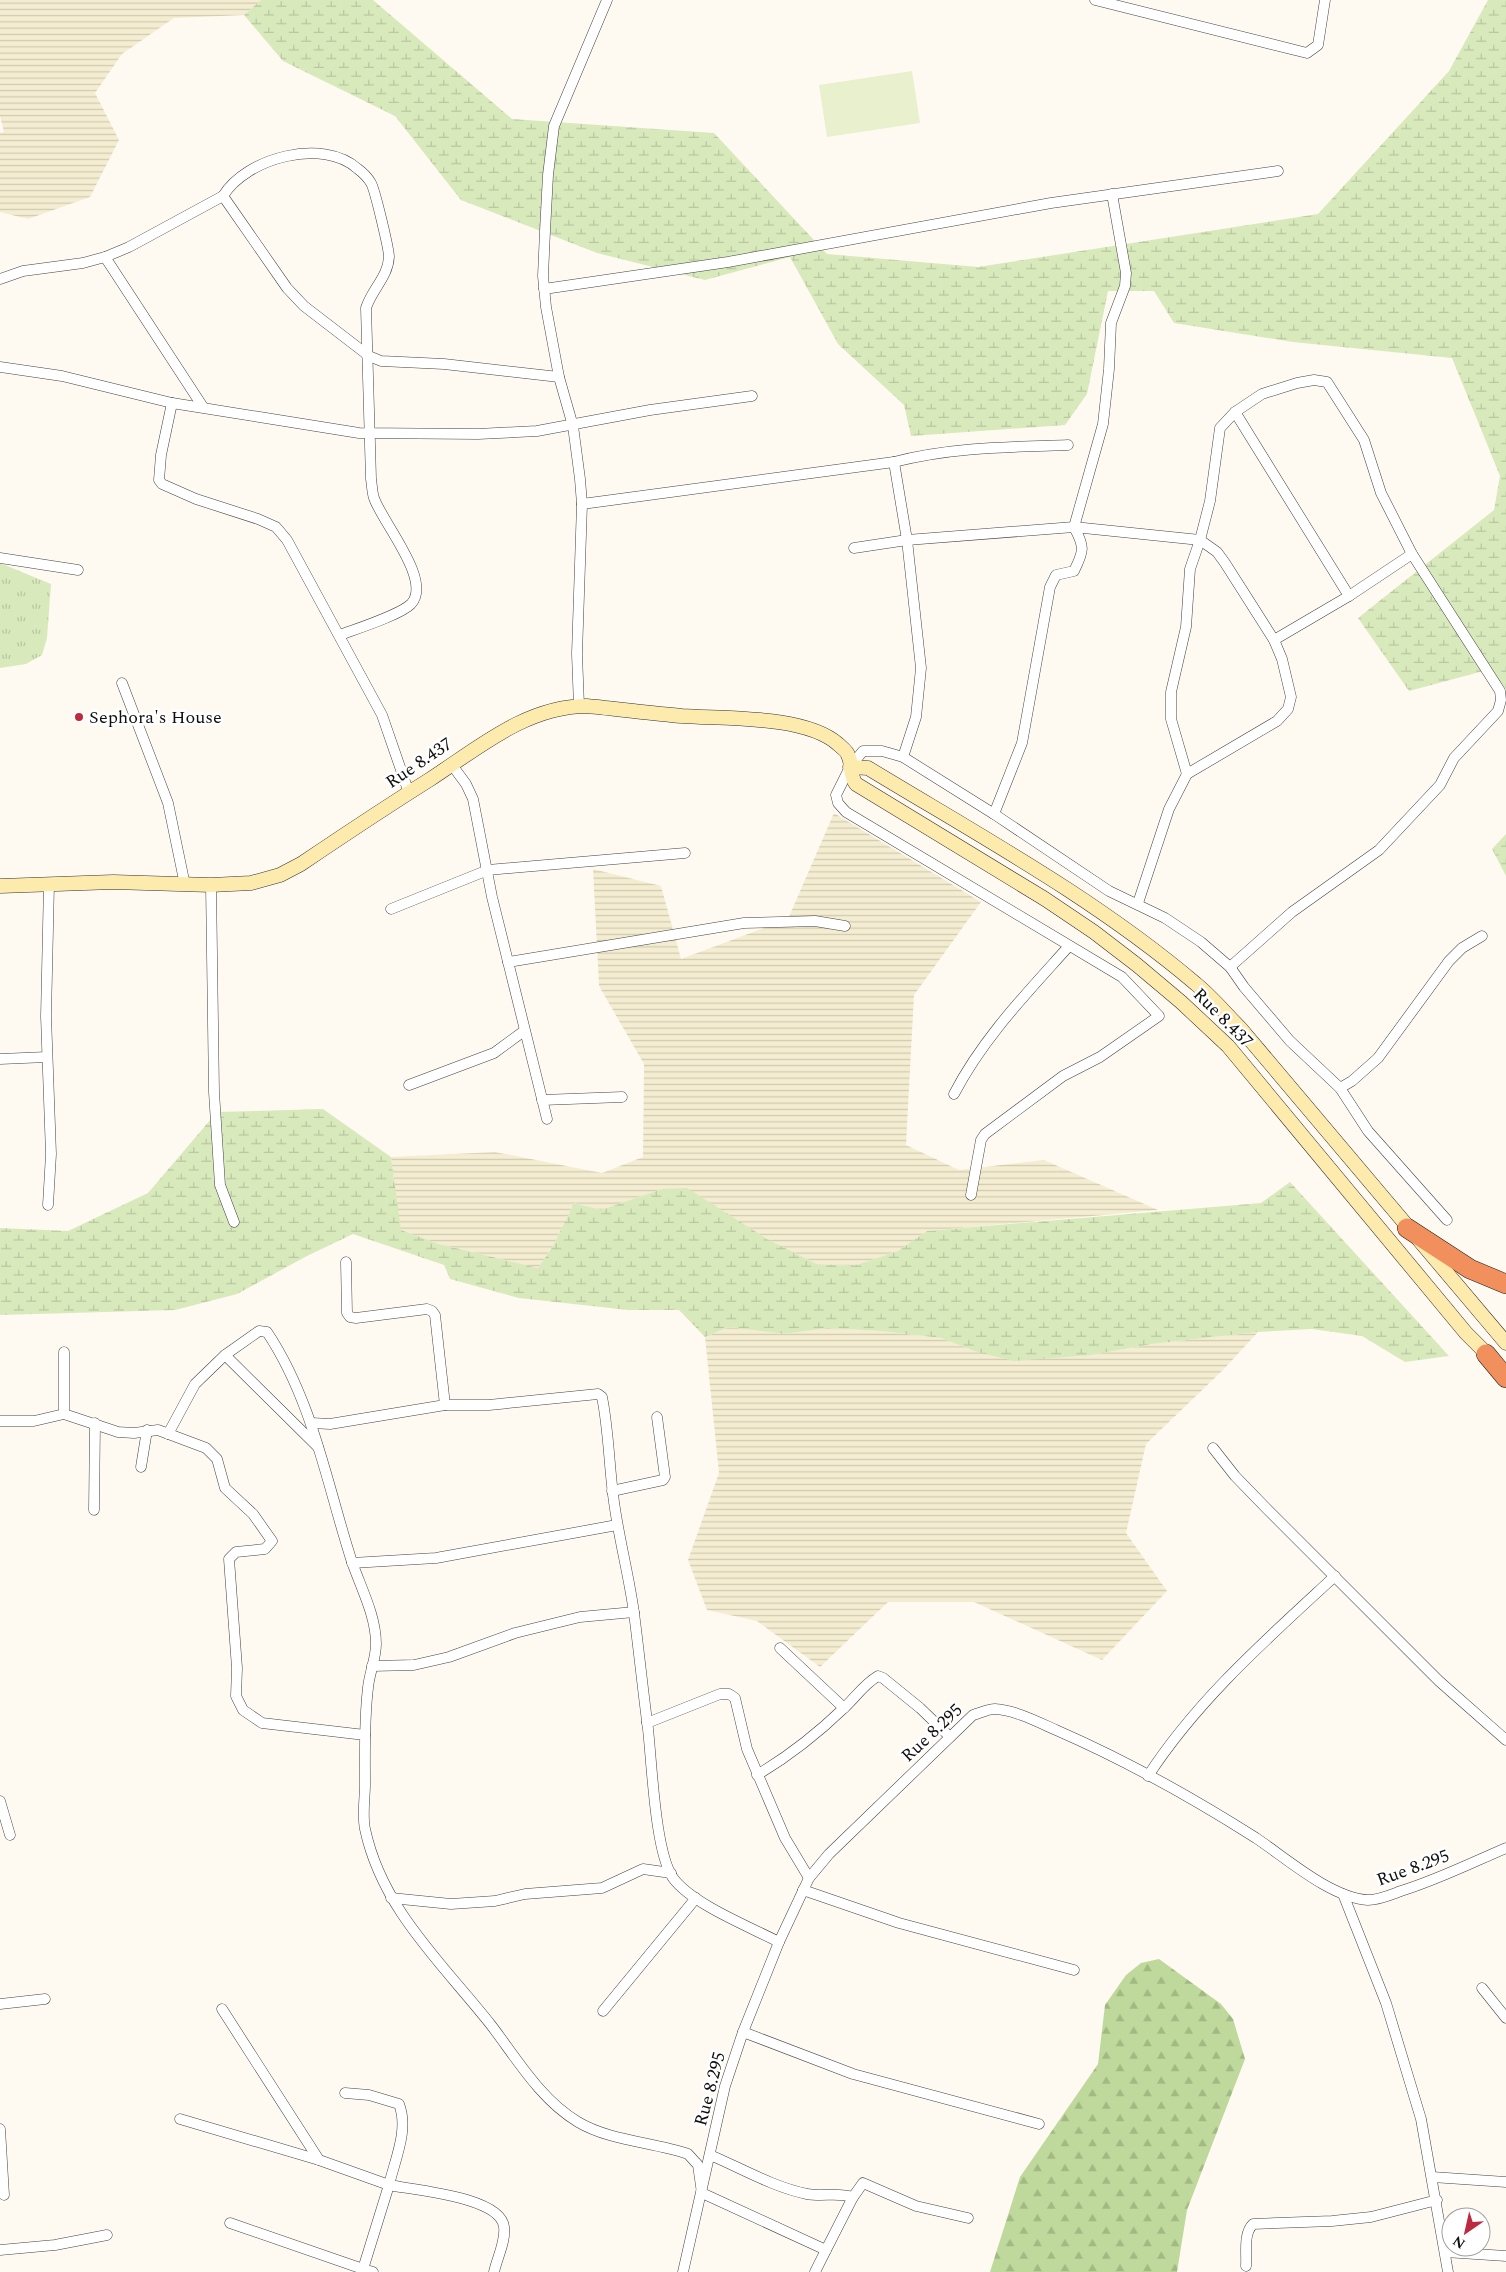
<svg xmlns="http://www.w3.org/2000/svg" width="1506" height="2272" font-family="Spectral,serif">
<defs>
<pattern id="farmland-rules" width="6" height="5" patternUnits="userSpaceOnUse" patternTransform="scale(1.25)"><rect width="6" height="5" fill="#f4edd1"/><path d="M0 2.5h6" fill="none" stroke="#d0cab2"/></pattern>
<pattern id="grass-tufts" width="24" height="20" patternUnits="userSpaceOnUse" patternTransform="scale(1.25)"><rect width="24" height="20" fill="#d8e9bb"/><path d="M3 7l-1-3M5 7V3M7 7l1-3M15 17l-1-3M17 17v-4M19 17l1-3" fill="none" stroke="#b8c7a0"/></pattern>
<pattern id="forest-firs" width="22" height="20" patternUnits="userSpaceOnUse" patternTransform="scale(1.25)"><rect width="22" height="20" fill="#bed99b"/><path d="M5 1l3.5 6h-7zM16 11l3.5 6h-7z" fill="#a2b984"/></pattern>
<pattern id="wetland-marsh" width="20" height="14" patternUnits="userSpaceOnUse" patternTransform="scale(1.25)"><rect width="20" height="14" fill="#d8e9bb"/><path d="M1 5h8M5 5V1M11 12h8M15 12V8" fill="none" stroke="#b8c7a0"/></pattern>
</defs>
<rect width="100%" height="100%" fill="#fffaf1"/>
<!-- farmland -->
<g fill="url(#farmland-rules)">
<path d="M0,0H261L244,15L174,18L122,54L95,93L119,140L90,197L28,219L0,212V133L4,132L0,116Z"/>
<path d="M834,813L981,902L914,995L906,1145L959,1170L1044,1160L1158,1210L927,1231L898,1251L853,1266L817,1264L767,1239L727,1215L662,1189L601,1210L574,1203L553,1246L538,1268L439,1244L400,1230L391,1157L495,1152L602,1173L643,1157L644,1064L599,986L593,869L661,886L681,959L788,919Z"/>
<path d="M729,1327L784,1334L827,1328L881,1331L941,1338L977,1352L1092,1355L1152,1344L1258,1332L1224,1369L1146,1444L1126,1533L1167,1591L1102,1660L974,1602H888L820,1667L757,1621L707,1610L688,1560L719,1473L705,1337Z"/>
</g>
<!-- grass -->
<path fill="url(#grass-tufts)" d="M0,563L51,584L47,638L42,655L26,664L0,668Z"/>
<!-- forest -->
<path fill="url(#forest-firs)" d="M1159,1959L1221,2004L1233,2019L1245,2059L1187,2210L1177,2272H990L1020,2177L1098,2064L1105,2005L1126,1975L1141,1963Z"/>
<!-- wetland -->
<g fill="url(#wetland-marsh)">
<path d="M261,0H373L512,119L714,133L827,254L978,267L1318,214L1449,71L1488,0H1506V689L1491,669L1409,691L1358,618L1494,510L1500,476L1452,358L1293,342L1174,323L1154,291H1108L1087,394L1065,425L911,436L904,405L838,344L790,257L705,280L597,253L461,200L395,116L283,61L244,15Z"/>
<path d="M1506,834V876L1492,849Z"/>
<path d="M323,1109L391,1157L401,1230L439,1244L538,1268L553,1246L574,1203L601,1210L662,1189L687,1188L767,1239L817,1264L853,1266L898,1251L927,1231L1261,1203L1290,1182L1449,1356L1405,1362L1362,1336L1312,1329L1258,1332L1152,1344L1092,1355L1014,1361L977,1352L941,1338L881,1331L827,1328L784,1334L729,1327L705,1337L679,1310H628L519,1298L450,1279L444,1265L353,1234L307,1256L237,1294L175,1310L0,1315V1228L68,1231L148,1193L217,1112Z"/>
</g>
<!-- pitch -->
<path fill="#e8f0cd" d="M912,71L920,123L827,137L819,85Z"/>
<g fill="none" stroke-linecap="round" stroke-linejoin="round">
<defs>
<g id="minor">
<path d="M1095,0L1307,53L1318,45L1325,0"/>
<path d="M223,196C246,158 323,137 358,169C362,172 368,178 371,183C375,190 389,249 389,257C388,277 372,289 366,308L371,479C372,485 372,492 374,498C382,522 433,581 411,604C400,615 356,629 340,635"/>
<path d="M105,257L203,407"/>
<path d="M0,279L23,271L83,263L105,257L129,247L223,196L287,288L304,306L369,356L381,361L444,364L559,377"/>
<path d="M544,289L728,262L1051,203L1278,171"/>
<path d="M0,367L62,376L172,403L359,433L478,434L537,431L650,410L752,396"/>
<path d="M172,403L161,455L159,480L162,484L196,499L258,519L276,527L287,540L382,715L409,793"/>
<path d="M1235,412L1349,596"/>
<path d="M894,462L907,540L921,668L916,717L903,757"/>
<path d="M582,504L894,462C951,447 1009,447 1068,445"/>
<path d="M854,548L907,540L1074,527L1200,540L1217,552L1225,563L1274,640L1282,659L1291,697L1288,709L1277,721L1187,774L1169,809L1138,903"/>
<path d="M0,558L78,570"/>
<path d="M1274,640L1349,596L1412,554"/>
<path d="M122,683L168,803L185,885"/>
<path d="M579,706L577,654L582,504L580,479L573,426L559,377L546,307L543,276L545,231L548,175L554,126L607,0"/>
<path d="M452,765L466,784L473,799L492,897L547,1119"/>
<path d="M1187,774L1171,719V692L1186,627L1190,569L1200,540L1210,501L1220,428L1235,412L1262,394L1297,383L1314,380L1327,382L1364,440L1381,493L1412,554L1500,691L1501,700L1498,711L1454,758L1440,785L1379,850L1292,912L1230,967"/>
<path d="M994,814L1022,743L1050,587L1056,575L1074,571C1084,551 1085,547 1074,527L1103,424L1109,369L1111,323L1125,286L1126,273L1112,194"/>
<path d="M211,885L214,1092L220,1185L234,1222"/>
<path d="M391,909L488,870L685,853"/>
<path d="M508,962L744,923L815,921L845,926"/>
<path d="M0,1059L47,1057"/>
<path d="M409,1085L494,1053L524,1031"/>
<path d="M1340,1088L1352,1081L1378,1058L1449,961L1462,948L1482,936"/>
<path d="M954,1094C983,1038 1027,993 1069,946"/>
<path d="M542,1100L622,1097"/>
<path d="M971,1195L981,1140L985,1134L1063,1076L1100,1057L1159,1016L1122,977L846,812L838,803L836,795L850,767L863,751H882L903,757L994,814L1109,891L1165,918L1201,942L1230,967L1244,987L1290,1041L1340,1088L1368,1131L1447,1220"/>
<path d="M48,1205L51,1154L46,1016L49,884"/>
<path d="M346,1262L347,1313L350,1317L356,1318L427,1309L432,1311L435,1315L445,1405"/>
<path d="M225,1355L259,1331L267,1332C313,1401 327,1485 352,1562C361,1588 376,1616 376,1644C376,1659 369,1674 368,1688C364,1720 365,1752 365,1784C365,1798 362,1815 365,1829C382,1909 442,1963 491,2025C517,2059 540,2099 578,2122C610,2141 653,2142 688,2154L698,2165L702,2193L826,2250L853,2197L863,2183L916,2206L968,2218"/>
<path d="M64,1414V1352"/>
<path d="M0,1421H34L64,1414L118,1432L134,1433L158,1430L206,1448L217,1459L225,1488L253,1514L272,1541L265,1549L236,1552L229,1559L237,1668L236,1696L243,1710L262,1723L365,1735"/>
<path d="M312,1423L330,1424L445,1405H489L598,1394L602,1397C609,1432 609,1467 614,1502C619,1539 629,1576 634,1613C639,1652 643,1691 648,1729C652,1764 655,1852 673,1878C692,1904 750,1927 779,1942"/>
<path d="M168,1434L195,1384L225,1355L318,1447"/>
<path d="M1213,1448L1235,1476L1266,1508L1439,1681L1506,1740"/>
<path d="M141,1467L147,1430"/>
<path d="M612,1491L663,1480L665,1477L657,1417"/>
<path d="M94,1510L95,1423"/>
<path d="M352,1563L436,1558L617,1525"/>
<path d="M780,1648L844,1708"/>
<path d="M372,1666L414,1665L449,1657L515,1633L580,1617L634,1612"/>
<path d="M647,1723L720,1694H729L735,1698L747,1749L785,1838L809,1878"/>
<path d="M757,1775C789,1756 817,1734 844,1708C855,1698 864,1684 878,1676L883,1678L920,1708L949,1736"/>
<path d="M1148,1776C1198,1699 1268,1638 1335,1576"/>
<path d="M0,1801L10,1835"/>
<path d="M803,1890L899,1923L1074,1970"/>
<path d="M1343,1894L1386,2003L1421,2119L1448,2272"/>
<path d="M391,1898L451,1904L495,1901L525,1894L602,1888L643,1869L671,1873"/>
<path d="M1482,1988L1506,2018"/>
<path d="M0,2004L45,1999"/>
<path d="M222,2009L319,2160"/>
<path d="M603,2011L696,1898"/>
<path d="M743,2032L853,2074L1039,2124"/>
<path d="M345,2093L369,2095L399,2104C409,2130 395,2159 389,2185C414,2190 501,2197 504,2227C506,2241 497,2258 494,2272"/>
<path d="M180,2119L319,2160L389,2185L363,2269L373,2272"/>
<path d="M0,2129L4,2195"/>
<path d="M710,2155C741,2168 773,2187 807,2194C823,2197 837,2192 853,2197"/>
<path d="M1432,2177L1506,2182"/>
<path d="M230,2223L363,2269"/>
<path d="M0,2250L55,2245L107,2235"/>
<path d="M1445,2252L1506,2256"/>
<path d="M1246,2266C1247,2253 1243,2234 1253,2224L1332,2221L1371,2217L1437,2200"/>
<path d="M683,2272L725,2086L743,2032L779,1942L809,1878L829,1854L973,1715C980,1713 988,1709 995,1709C1015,1710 1038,1722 1056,1730C1125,1760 1193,1798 1256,1838C1286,1858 1331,1898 1368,1900C1379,1900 1390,1895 1401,1891C1437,1880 1471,1863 1506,1848"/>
<path d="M815,2272L826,2250"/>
</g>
<g id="secondary">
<path d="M850,767L868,768C980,836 1096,899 1196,984C1212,997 1226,1014 1241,1029L1506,1343"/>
<path d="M0,886L113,882L211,885L251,883L280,875L301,864C344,835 386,807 429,780C477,749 526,706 587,706C618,709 650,713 682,716C724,719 805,715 838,744C841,747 847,751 848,755C853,764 849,775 856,784L1045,899L1094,932L1137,965L1181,1002L1228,1046L1466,1333L1492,1359"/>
</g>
<g id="motorway">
<path d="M1407,1228L1470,1269L1506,1284"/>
<path d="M1486,1354L1506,1378"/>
</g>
</defs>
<!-- minor casing -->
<use href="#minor" stroke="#424242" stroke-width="11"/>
<!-- secondary casing -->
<use href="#secondary" stroke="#313131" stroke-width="15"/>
<!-- motorway casing -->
<use href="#motorway" stroke="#202020" stroke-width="20"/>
<!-- minor -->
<use href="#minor" stroke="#fff" stroke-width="10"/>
<!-- secondary -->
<use href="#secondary" stroke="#fdebae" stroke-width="14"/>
<!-- motorway -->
<use href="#motorway" stroke="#f1905d" stroke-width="19"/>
</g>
<!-- markers -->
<circle fill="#bd2941" stroke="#fff" stroke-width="2" cx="79" cy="717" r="5"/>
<g text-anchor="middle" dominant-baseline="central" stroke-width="5" stroke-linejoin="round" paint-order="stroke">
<!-- poi labels -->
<g font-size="18" fill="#0f0f0f" stroke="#fff" text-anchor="start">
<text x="89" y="717">Sephora's House</text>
</g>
<!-- street labels -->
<g font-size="18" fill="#0f0f0f" stroke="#fff">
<text transform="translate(419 763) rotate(-34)">Rue 8.437</text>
<text transform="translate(1223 1018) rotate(45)">Rue 8.437</text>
<text transform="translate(932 1733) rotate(-43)">Rue 8.295</text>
<text transform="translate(1413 1868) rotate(-20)">Rue 8.295</text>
<text transform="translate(710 2089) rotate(-75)">Rue 8.295</text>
</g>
</g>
<!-- north arrow -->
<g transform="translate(1466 2232) rotate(214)"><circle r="24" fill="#ffffff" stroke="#9f9f9f"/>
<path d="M0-4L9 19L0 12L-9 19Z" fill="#bd2941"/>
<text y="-8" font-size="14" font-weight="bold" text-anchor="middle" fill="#0f0f0f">N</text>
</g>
</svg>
